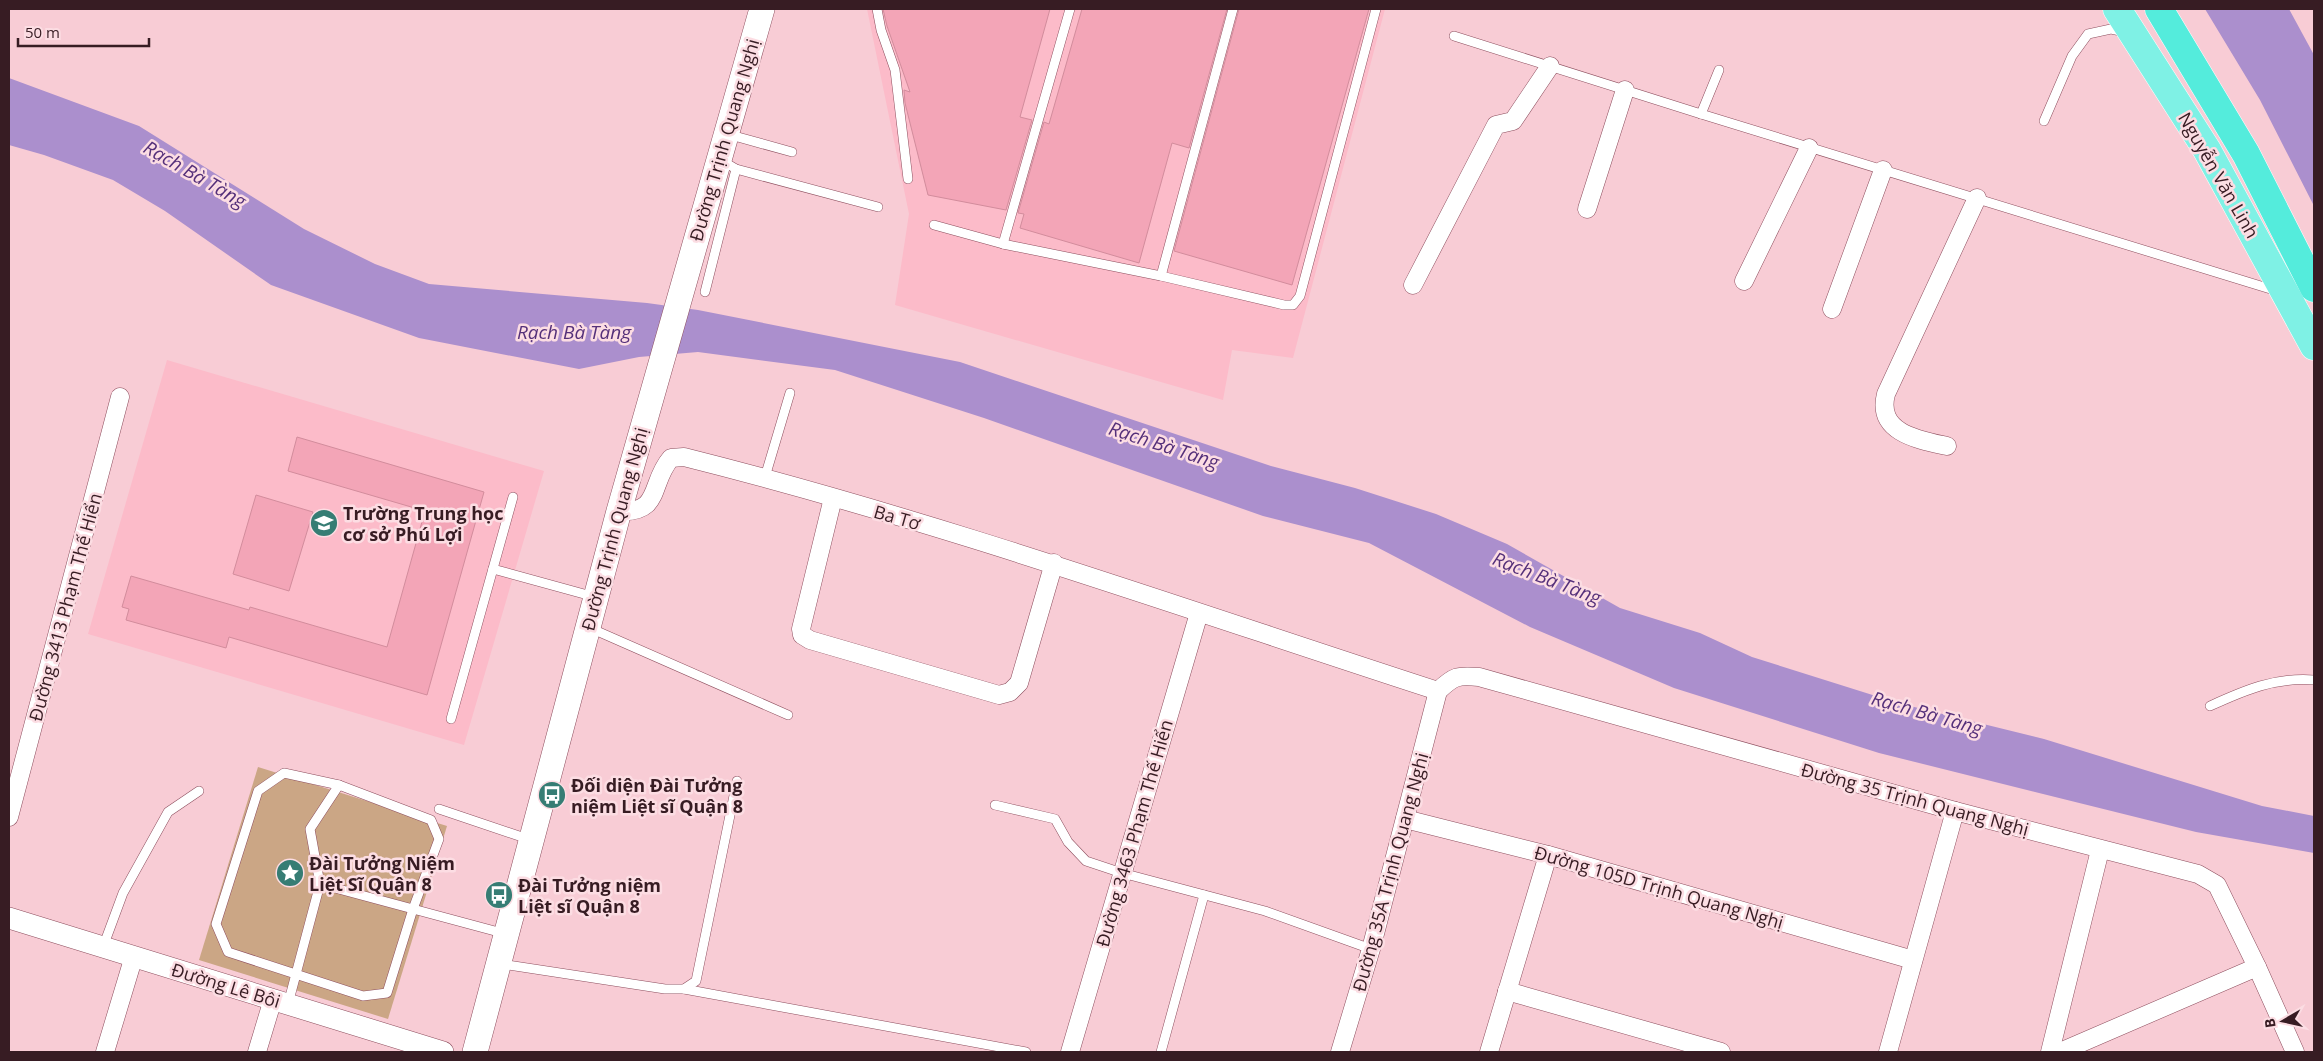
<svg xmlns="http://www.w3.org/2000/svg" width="2323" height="1061" font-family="'Open Sans',sans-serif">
<rect width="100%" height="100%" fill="#f8ccd5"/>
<!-- built -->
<g fill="#fcbbc9">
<path d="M867,9H1385L1293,358L1232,350L1223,400L895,305L909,214Z"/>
<path d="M167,360L544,471L464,745L88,634Z"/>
</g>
<!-- green -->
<path fill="#cba685" d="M258,767L447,826L388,1019L199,960Z"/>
<!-- water -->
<g fill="#ab8fcd">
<path d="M2205,9H2289L2314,55V206L2260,100Z"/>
<path d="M9,78L139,126L304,229L375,264L429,284L647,303L698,310L960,362L1271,466L1355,488L1436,514L1507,544L1620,608L1700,633L1752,657L1898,703L2044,739L2262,806L2314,816V853L2196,832L1879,753L1674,688L1530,627L1369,543L1263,516L984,418L835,370L698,352L639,357L579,369L419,338L271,285L165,211L113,180L44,155L9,145Z"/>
</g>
<!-- building -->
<g fill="#f3a5b7" stroke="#d28c9c">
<path d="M883,9H1050L1020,117L1032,120L1006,210L928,195L905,103L904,90L910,92L887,26Z"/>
<path d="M1082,9H1227L1189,148L1172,143L1139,263L1020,228L1024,214L1018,213L1044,122L1049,124Z"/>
<path d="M1239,9H1369L1292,285L1174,251Z"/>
<path d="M297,437L484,492L427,695L229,637L226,648L126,620L129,609L122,607L131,576L249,610L250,607L387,647L425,511L288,471Z"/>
<path d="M256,495L313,512L289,591L233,574Z"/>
</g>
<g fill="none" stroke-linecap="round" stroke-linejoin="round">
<defs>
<g id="service">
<path d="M877,9L881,30L895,70L908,179"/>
<path d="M1454,36L1701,114L2277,291"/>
<path d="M1701,114L1719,70"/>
<path d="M2044,121L2072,56L2088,34L2111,29L2125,32"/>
<path d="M727,134L792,152"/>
<path d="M721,160L736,169L878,207"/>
<path d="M934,225L1003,244L1161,276L1284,305H1293L1300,296L1376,9"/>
<path d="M1003,244L1070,9"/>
<path d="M1161,276L1233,9"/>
<path d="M705,292L736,169"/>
<path d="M765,477L790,393"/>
<path d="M493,569L595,597"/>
<path d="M590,628L788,715"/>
<path d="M2210,706C2245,690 2275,677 2314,680"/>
<path d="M451,719L513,497"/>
<path d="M284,773L339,785L431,820L439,839L413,909L387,993L363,996L228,952L216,924L258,791Z"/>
<path d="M995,805L1055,819L1068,842L1086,861L1122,873L1265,911L1371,949"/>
<path d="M439,809L531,840"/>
<path d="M320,884L310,829L339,785"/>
<path d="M103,947L123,893L168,812L199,791"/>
<path d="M501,964L665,989H684L696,981L737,781"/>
<path d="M684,989L1026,1052"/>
<path d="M288,1004L320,884L506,934"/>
<path d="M1161,1052L1204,895"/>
</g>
<g id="minor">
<path d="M1587,209L1625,90"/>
<path d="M1744,281L1809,148"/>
<path d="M1413,285L1496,125L1513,121L1550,66"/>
<path d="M1832,309L1883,170"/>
<path d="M1947,446C1919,440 1876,433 1886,394L1977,198"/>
<path d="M833,498L801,629L802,635L810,640L999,695L1010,692L1019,683L1054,563"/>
<path d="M619,511C662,514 649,483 671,458L684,457C939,521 1188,610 1438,691"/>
<path d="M1438,691C1454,676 1457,675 1479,677L1955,811L2198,874L2217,885L2257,967L2295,1052"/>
<path d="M9,817L120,397"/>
<path d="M1405,819L1548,855L1913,960"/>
<path d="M1507,991L1721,1052"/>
<path d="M105,1052L134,956"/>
<path d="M257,1052L273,999"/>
<path d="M1070,1052L1199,613"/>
<path d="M1340,1052L1371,949L1438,691"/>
<path d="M1489,1052L1548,855"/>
<path d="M1888,1052L1955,811"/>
<path d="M2050,1052L2100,850"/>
<path d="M2060,1052L2257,967"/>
</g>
<path id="tertiary" d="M9,918L443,1052"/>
<path id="secondary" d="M475,1052L619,511L762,9"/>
<path id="primary" d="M2117,9L2207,150L2314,346"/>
<path id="trunk" d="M2159,9L2246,154L2314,288"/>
</defs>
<!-- service casing -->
<use href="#service" stroke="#8d4e5e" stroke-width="10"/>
<!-- minor casing -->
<use href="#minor" stroke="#8d4e5e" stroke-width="19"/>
<!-- tertiary casing -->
<use href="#tertiary" stroke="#8d4e5e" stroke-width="22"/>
<!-- secondary casing -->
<use href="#secondary" stroke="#8d4e5e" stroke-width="26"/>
<!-- primary casing -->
<use href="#primary" stroke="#fff" stroke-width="29"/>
<!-- trunk casing -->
<use href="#trunk" stroke="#fff" stroke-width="29"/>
<!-- service -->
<use href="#service" stroke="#fff" stroke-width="9"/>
<!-- minor -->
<use href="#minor" stroke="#fff" stroke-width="18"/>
<!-- tertiary -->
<use href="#tertiary" stroke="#fff" stroke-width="21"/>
<!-- secondary -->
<use href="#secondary" stroke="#fff" stroke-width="25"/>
<!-- primary -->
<use href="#primary" stroke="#7ff1e5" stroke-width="28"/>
<!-- trunk -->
<use href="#trunk" stroke="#54ecdc" stroke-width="28"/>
</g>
<!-- icons -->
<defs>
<symbol id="school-disc" viewBox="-11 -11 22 22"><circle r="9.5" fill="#367d74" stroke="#fcdde3"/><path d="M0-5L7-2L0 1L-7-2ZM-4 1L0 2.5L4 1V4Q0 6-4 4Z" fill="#fff"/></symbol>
<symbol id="bus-disc" viewBox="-11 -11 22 22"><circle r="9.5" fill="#367d74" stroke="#fcdde3"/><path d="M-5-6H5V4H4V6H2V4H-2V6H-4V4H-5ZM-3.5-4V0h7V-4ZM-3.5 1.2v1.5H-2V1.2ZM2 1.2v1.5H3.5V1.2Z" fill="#fff"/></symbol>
<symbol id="sight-disc" viewBox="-11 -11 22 22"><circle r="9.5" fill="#367d74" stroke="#fcdde3"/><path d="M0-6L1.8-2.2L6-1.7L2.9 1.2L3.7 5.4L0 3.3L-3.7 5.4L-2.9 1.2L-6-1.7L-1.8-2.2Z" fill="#fff"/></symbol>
</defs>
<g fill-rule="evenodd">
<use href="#school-disc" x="308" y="507" width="32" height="32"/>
<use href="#bus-disc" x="536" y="779" width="32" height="32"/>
<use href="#sight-disc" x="274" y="857" width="32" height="32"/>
<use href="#bus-disc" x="483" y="879" width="32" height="32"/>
</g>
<g text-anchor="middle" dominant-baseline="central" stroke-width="5" stroke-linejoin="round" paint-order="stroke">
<!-- street labels -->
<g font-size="18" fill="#371c23" stroke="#fcdde3">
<text transform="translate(724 140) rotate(-74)">Đường Trịnh Quang Nghị</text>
<text transform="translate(2219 175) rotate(60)">Nguyễn Văn Linh</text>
<text transform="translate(897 517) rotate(16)">Ba Tơ</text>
<text transform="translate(614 529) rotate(-75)">Đường Trịnh Quang Nghị</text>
<text transform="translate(65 607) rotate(-75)">Đường 3413 Phạm Thế Hiển</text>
<text transform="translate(1915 799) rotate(15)">Đường 35 Trịnh Quang Nghị</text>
<text transform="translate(1134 833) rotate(-74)">Đường 3463 Phạm Thế Hiển</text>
<text transform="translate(1390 872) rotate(-75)">Đường 35A Trịnh Quang Nghị</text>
<text transform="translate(1659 887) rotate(16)">Đường 105D Trịnh Quang Nghị</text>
<text transform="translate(226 985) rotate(17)">Đường Lê Bôi</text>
</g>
<!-- poi labels -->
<g font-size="18" font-weight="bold" fill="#371c23" stroke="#fcdde3" text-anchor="start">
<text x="343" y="513">Trường Trung học<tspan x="343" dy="21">cơ sở Phú Lợi</tspan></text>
<text x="571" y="785">Đối diện Đài Tưởng<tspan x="571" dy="21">niệm Liệt sĩ Quận 8</tspan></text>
<text x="309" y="863">Đài Tưởng Niệm<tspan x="309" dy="21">Liệt Sĩ Quận 8</tspan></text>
<text x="518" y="885">Đài Tưởng niệm<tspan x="518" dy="21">Liệt sĩ Quận 8</tspan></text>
</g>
<!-- water labels -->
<g font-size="19" font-style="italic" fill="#55307a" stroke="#fcdde3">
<text transform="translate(195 174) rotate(30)">Rạch Bà Tàng</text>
<text x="574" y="332">Rạch Bà Tàng</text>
<text transform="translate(1164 445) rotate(18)">Rạch Bà Tàng</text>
<text transform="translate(1547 578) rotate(21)">Rạch Bà Tàng</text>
<text transform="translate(1927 713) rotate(16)">Rạch Bà Tàng</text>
</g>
</g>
<!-- border -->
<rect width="2323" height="1061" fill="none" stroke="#371c23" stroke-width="20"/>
<!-- north arrow -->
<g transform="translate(2283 1021) rotate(261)" stroke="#fcdde3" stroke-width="4" paint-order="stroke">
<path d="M0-4L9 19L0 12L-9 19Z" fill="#371c23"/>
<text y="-8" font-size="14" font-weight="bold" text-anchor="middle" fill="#371c23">B</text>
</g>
<!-- scale -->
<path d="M18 38v8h131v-8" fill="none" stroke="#371c23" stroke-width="2.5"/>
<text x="25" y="38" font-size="15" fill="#371c23" stroke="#fcdde3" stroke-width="4" paint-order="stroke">50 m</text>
</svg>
